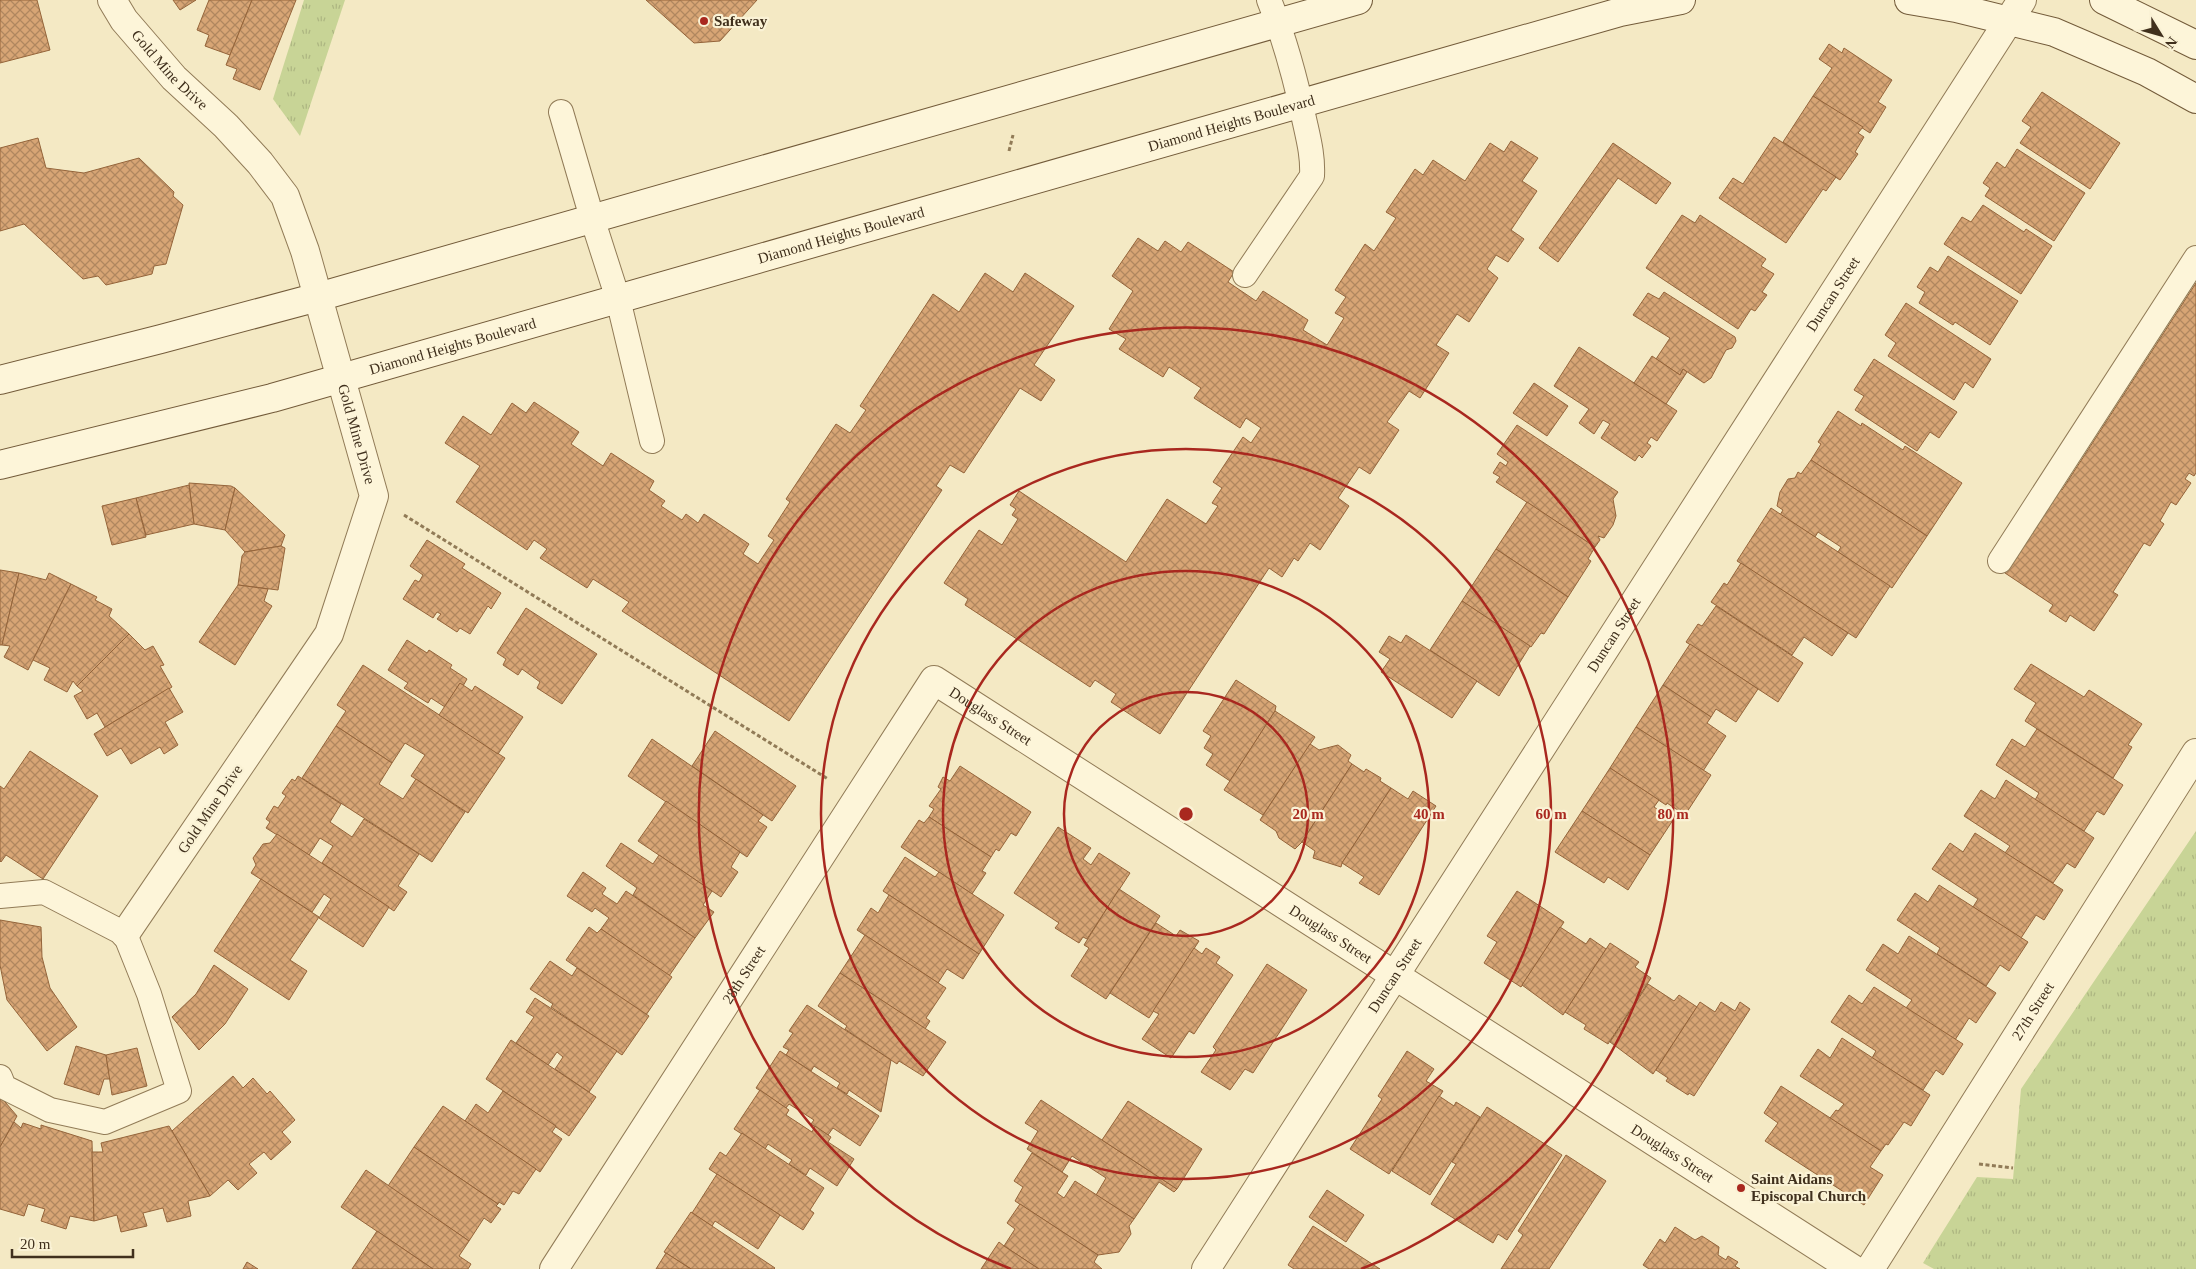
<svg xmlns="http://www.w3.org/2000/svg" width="2196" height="1269" font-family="'Times New Roman',serif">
<defs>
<pattern id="park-tufts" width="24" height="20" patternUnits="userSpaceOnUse" patternTransform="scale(1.25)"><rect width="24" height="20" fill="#c8d496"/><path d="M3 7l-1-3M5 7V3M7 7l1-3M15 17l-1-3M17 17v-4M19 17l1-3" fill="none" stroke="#adb681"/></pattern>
<pattern id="building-cross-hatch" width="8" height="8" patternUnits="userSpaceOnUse" patternTransform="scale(1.25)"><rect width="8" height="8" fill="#d7a575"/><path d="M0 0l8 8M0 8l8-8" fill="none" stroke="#b0875f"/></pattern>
</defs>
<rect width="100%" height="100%" fill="#f4e9c4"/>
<!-- park -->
<g fill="url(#park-tufts)">
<path d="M304,0H345L300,136L273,99Z"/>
<path d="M2196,831V1269H1934L1923,1263L1977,1177L2013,1179L2021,1089Z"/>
</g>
<!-- building -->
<g fill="url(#building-cross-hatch)" stroke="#94643a">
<path d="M0,0H37L50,50L0,63Z"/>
<path d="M173,0H196L180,10Z"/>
<path d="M209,0H252L230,55L205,46L209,35L197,30Z"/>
<path d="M252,0H296L260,90L233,79L237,69L226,65Z"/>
<path d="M646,0H757L720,41L694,43Z"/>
<path d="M1829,44L1842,53L1844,48L1892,80L1878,102L1886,107L1870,133L1813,96L1832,68L1819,59Z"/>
<path d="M2042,92L2120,143L2090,189L2020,143L2031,127L2022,121Z"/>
<path d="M1813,96L1863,127L1858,133L1864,137L1855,152L1858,154L1840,180L1783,142Z"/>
<path d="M1774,137L1836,177L1826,191L1823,189L1786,243L1719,198L1733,178L1743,184Z"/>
<path d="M38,138L46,168L84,173L139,158L174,192L173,196L183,205L166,264L154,266L152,274L106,285L98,276L83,279L24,224L0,231V148Z"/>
<path d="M1511,141L1538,158L1522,181L1537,191L1511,230L1524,239L1508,262L1496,255L1487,269L1498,278L1469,322L1457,314L1436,345L1449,353L1420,398L1409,391L1387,422L1399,430L1370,474L1359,467L1338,498L1349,506L1320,550L1310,543L1298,561L1294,558L1282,577L1269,568L1160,734L1111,702L1116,694L1095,680L1090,687L965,605L968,599L944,583L979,530L1002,545L1018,519L1012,515L1016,509L1010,505L1019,491L1126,562L1167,499L1206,524L1218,506L1212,503L1222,488L1213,482L1243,437L1251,443L1261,428L1246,418L1240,428L1194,398L1201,388L1169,367L1163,377L1119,349L1126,339L1109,329L1133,291L1112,276L1138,238L1158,251L1165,241L1181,252L1188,242L1234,272L1228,282L1256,301L1263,291L1308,320L1303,330L1327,345L1344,318L1335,313L1346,297L1335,290L1365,244L1374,251L1396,218L1386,212L1415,169L1423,175L1433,160L1465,181L1490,143L1504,152Z"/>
<path d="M1613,143L1671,183L1656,204L1618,178L1558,262L1539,248Z"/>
<path d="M2017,149L2085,193L2054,241L1985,196L1990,188L1983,183L1997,162L2005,168Z"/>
<path d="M1983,205L2024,232L2026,229L2052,246L2021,294L1944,244L1962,217L1971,222Z"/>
<path d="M1682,215L1695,223L1700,215L1766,259L1761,266L1774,274L1762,292L1767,295L1755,311L1751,309L1738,329L1646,268Z"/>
<path d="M1948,256L2018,301L1990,345L1955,322L1953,325L1919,303L1925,292L1917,287L1930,267L1938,272Z"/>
<path d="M985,273L1013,292L1025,273L1074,306L1034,365L1055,380L1041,401L1020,388L964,473L950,465L936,486L942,490L789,721L622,611L629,602L593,579L587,588L540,558L547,549L534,540L527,550L456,502L480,466L445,443L463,416L491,435L512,403L526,413L534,402L579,432L571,444L603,466L611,453L654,481L649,490L665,501L661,506L682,520L686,514L698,523L704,514L749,544L743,554L758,564L774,540L768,536L790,502L786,499L836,424L850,433L866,410L860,406L933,294L959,312Z"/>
<path d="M2196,283V473L2194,476L2189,473L2185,479L2191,483L2176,505L2171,502L2160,521L2164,524L2150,546L2144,543L2113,592L2118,595L2094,631L2070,615L2066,622L2049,611L2053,605L2005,573L2059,488L2062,490Z"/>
<path d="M1664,292L1735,337L1736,341L1732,348L1726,350L1711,378L1704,383L1683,369L1680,375L1656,359L1670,338L1633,315L1648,293L1659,299Z"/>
<path d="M1906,303L1991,359L1973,388L1965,382L1954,400L1888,356L1896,343L1885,335Z"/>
<path d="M1579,347L1677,411L1657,441L1651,437L1647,443L1651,446L1642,458L1639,455L1635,461L1601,438L1610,424L1603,420L1594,434L1579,423L1589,409L1554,386Z"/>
<path d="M1652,356L1680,375L1683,369L1687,372L1666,404L1634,383Z"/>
<path d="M1874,359L1957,412L1939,438L1930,432L1917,451L1855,410L1864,396L1854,390Z"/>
<path d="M1534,383L1568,406L1547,436L1513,413Z"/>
<path d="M1838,411L1861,426L1862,423L1903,450L1905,446L1962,483L1927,536L1811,460L1821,444L1818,442Z"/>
<path d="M1517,425L1618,492L1613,499L1616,516L1613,525L1604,538L1598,536L1600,540L1595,547L1496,482L1500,477L1493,473L1500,462L1506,466L1508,462L1497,454Z"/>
<path d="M1811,460L1927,536L1892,588L1838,552L1841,547L1818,532L1815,537L1780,515L1783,510L1777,506L1780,492L1788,479L1795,478L1798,472L1801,474Z"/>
<path d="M189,483L231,486L235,488L225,530L194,524Z"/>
<path d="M189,485L194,524L146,535L136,498Z"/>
<path d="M235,488L285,535L281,546L245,552L225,530Z"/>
<path d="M136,498L146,537L112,545L102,506Z"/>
<path d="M1527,502L1595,547L1588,559L1591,561L1568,597L1496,549Z"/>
<path d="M1771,508L1890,586L1856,638L1737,561Z"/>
<path d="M427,540L465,564L462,568L501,593L491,609L488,606L470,634L460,628L457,632L437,619L441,614L437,612L433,618L403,599L415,580L419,582L423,575L410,566Z"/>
<path d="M281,546L285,548L278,590L238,585L242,556L245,552Z"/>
<path d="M1496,549L1568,597L1544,634L1541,633L1531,647L1462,601Z"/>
<path d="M1741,563L1848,633L1832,656L1804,637L1792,655L1711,602L1724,583L1727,585Z"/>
<path d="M0,570L19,573L2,645H0Z"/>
<path d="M19,573L46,580L49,573L71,584L28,670L4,657L10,646L2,645Z"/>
<path d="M71,584L97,597L95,600L112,609L109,616L129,634L77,686L73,681L67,692L44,680L50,668L33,660Z"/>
<path d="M238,585L268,589L264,601L272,606L235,665L199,642Z"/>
<path d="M1462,601L1530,646L1499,696L1430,650Z"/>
<path d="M1716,606L1803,663L1778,702L1686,642L1698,624L1702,626Z"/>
<path d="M526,608L597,654L562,704L537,688L540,682L522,669L518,675L503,665L506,659L497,653Z"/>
<path d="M129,634L145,650L153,646L164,665L160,666L172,687L105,727L97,713L87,719L74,696L83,691L77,686Z"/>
<path d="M1406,635L1477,681L1452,718L1381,672L1390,659L1379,652L1389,636L1401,643Z"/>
<path d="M407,640L427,653L429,650L452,665L450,668L467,679L463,686L460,683L445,707L431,698L428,703L404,688L408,683L388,670Z"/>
<path d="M1690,644L1758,689L1736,722L1716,709L1711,717L1663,685Z"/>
<path d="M2031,664L2084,697L2089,690L2142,724L2128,745L2132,747L2113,778L2025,721L2036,703L2014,689Z"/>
<path d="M363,665L505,758L468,813L411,776L425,755L405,743L392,763L336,726L346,711L337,705Z"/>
<path d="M1236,680L1276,706L1275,711L1230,781L1206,765L1213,754L1204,748L1211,736L1203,731Z"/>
<path d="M460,683L472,691L475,686L523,717L498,754L439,715Z"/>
<path d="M1663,685L1711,717L1707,723L1726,736L1703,771L1636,727Z"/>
<path d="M169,688L183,712L165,722L178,745L164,754L160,747L131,764L121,748L107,756L94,734Z"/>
<path d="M1275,711L1315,737L1263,815L1224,790Z"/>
<path d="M336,726L392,763L379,784L403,799L416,779L465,812L432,862L302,778Z"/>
<path d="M1636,727L1711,775L1685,815L1667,803L1666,805L1610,768Z"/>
<path d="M2037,729L2123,785L2104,815L2097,811L2084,831L2035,800L2039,793L1996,765L2012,739L2025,747Z"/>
<path d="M715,731L796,786L772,821L692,766Z"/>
<path d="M652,739L763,815L758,821L767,827L747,857L628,776Z"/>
<path d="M1310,744L1319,750L1338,745L1351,755L1348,761L1352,764L1302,842L1295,849L1279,838L1276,831L1260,820Z"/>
<path d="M30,751L98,796L43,879L6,855L1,862L0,861V786L4,789Z"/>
<path d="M1352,764L1364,772L1366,769L1381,778L1380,781L1391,788L1342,863L1341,867L1313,858L1315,851L1302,842Z"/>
<path d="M960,766L1031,812L1016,836L1011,833L999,851L996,849L991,857L929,817L934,809L929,806L941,789L938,787L943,777L950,781Z"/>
<path d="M1610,768L1659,800L1654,807L1673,820L1650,855L1582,811Z"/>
<path d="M298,776L341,804L330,822L352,837L364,819L419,854L398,886L407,892L394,911L322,863L333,846L320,838L309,855L266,828L270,822L266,819L274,806L278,808L286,796L282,793L292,779L295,781Z"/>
<path d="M2006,780L2094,838L2075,868L2067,863L2053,883L2005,853L2010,846L1964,816L1981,790L1995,799Z"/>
<path d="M1391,788L1408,799L1413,791L1436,806L1379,895L1359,883L1364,877L1342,863Z"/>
<path d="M666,801L740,852L731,867L738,872L721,897L638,841Z"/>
<path d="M1582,811L1650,855L1628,890L1608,877L1604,883L1555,852Z"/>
<path d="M929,817L991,857L982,871L986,873L972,894L901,847L919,820L924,823Z"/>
<path d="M1058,827L1091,848L1083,859L1091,865L1099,853L1130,873L1087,939L1083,937L1079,943L1055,928L1059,923L1014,893Z"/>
<path d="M1975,833L2063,890L2044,920L2036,915L2021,938L1973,907L1978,899L1932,869L1950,843L1963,852Z"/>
<path d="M277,834L389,907L363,947L319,918L331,899L324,894L312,912L251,873L256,865L253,858L263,844L270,843Z"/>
<path d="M621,843L653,864L659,855L712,891L703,905L714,912L695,938L633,895L637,888L606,866Z"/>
<path d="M905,857L935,877L939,872L1004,915L979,954L883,891Z"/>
<path d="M583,872L606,888L602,894L617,904L626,891L695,938L669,976L601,929L609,918L595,908L592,912L567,896Z"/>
<path d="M261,879L319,917L290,960L307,971L289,1000L214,951Z"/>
<path d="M1939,885L2028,942L2009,971L2000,965L1986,986L1937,954L1940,948L1897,920L1915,893L1928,902Z"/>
<path d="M1119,889L1160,916L1106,999L1071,976L1089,948L1084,945Z"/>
<path d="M1517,891L1564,922L1521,987L1484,963L1497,942L1487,936Z"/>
<path d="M889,895L979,954L963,979L947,969L938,983L857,930L871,908L878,913Z"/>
<path d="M0,920L41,927L42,957L50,988L77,1027L47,1051L7,1000L0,965Z"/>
<path d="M1156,923L1176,936L1180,930L1199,941L1149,1018L1110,993Z"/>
<path d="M589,927L597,933L601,929L672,977L646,1015L566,960Z"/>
<path d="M1560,927L1586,944L1590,938L1606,949L1563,1015L1522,985Z"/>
<path d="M865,935L946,988L926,1018L930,1021L925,1029L840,973Z"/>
<path d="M1909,936L1996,993L1976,1023L1969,1018L1955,1040L1906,1008L1912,1000L1866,970L1883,944L1898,954Z"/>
<path d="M1610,943L1639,962L1635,967L1651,978L1608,1044L1584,1029L1586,1025L1565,1012Z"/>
<path d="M1194,948L1202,954L1206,948L1220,957L1216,963L1233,975L1194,1034L1189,1031L1171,1058L1142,1039L1159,1014L1153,1011Z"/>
<path d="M550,961L572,976L577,968L649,1016L622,1055L551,1007L553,1004L530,989Z"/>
<path d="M1267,964L1307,990L1253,1073L1245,1069L1230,1090L1201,1072L1216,1050L1213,1047Z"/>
<path d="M214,965L248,989L225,1024L199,1050L172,1017L196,994Z"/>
<path d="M840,973L946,1042L923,1076L899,1061L897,1064L891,1060L845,1029L847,1026L818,1006Z"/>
<path d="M1648,984L1674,1001L1679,995L1697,1007L1653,1074L1610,1042Z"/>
<path d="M1874,987L1963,1044L1943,1075L1936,1070L1923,1090L1872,1058L1876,1051L1831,1022L1849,995L1862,1004Z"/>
<path d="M535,998L617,1051L589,1092L555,1069L563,1057L557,1052L548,1065L516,1043L534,1017L526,1012Z"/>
<path d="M1700,1002L1715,1012L1721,1002L1735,1011L1740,1002L1750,1009L1694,1096L1689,1093L1688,1095L1666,1081L1668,1078L1656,1070Z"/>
<path d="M807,1005L891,1060L881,1112L849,1090L847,1094L837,1088L840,1083L814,1066L811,1071L786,1055L789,1050L783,1047L793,1033L789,1031Z"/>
<path d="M1842,1038L1930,1095L1911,1126L1904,1122L1888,1145L1886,1144L1881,1151L1830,1118L1836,1110L1838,1111L1844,1104L1800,1076L1818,1049L1830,1058Z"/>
<path d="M511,1040L596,1097L569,1136L486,1079Z"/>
<path d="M76,1046L106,1055L110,1079H104L99,1095L64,1084Z"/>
<path d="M137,1048L147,1086L112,1095L106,1055Z"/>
<path d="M780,1051L879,1116L860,1146L833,1128L828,1135L811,1124L814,1120L789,1104L786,1108L756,1088Z"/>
<path d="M1407,1051L1434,1069L1426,1081L1443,1091L1389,1174L1350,1149L1382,1099L1378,1096Z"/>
<path d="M233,1076L243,1088L253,1078L267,1094L270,1091L295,1120L282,1132L291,1142L271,1160L264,1152L249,1164L257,1173L238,1190L228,1180L210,1196L172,1131Z"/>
<path d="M1781,1086L1881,1151L1870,1167L1883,1175L1864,1205L1765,1141L1778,1123L1764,1113Z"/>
<path d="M760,1090L789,1110L786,1115L812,1132L815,1126L831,1137L828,1142L854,1159L837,1186L810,1168L806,1175L789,1164L792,1160L768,1144L765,1149L734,1129Z"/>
<path d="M503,1091L556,1126L552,1132L562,1139L540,1172L465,1121L476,1104L488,1113Z"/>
<path d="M0,1096L17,1116L0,1147Z"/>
<path d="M1439,1096L1454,1106L1456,1102L1480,1117L1430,1195L1392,1171Z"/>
<path d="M1041,1100L1102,1140L1177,1189L1174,1192L1159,1182L1134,1219L1096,1195L1106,1178L1072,1156L1062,1172L1027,1149L1038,1131L1025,1123Z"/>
<path d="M1128,1101L1202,1149L1177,1189L1102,1140Z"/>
<path d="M443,1106L536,1169L519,1194L513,1191L504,1205L499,1202L498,1204L414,1147Z"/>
<path d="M1487,1107L1562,1155L1507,1240L1498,1234L1493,1243L1431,1204L1456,1164L1452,1162Z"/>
<path d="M14,1122L21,1128L23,1123L41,1129V1125L92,1141L94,1221L70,1216L66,1229L41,1221L45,1209L28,1204L24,1216L0,1209V1147Z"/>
<path d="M169,1126L210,1196L188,1201L191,1216L167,1222L163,1208L143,1213L147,1226L121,1232L117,1215L94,1221L92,1152H103L101,1143Z"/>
<path d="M742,1133L824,1188L810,1210L814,1213L803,1230L709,1169L720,1152L726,1156Z"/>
<path d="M414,1147L498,1204L496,1206L501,1209L491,1223L484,1218L469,1241L388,1186Z"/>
<path d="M1032,1153L1068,1176L1057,1193L1064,1198L1075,1181L1134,1219L1129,1226L1131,1234L1119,1252L1098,1255L1015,1201L1023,1187L1014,1181Z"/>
<path d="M1566,1155L1606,1181L1549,1269H1501L1523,1235L1518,1231Z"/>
<path d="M366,1170L469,1241L459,1256L471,1264L468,1269H433L341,1207Z"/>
<path d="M717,1174L780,1215L758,1249L715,1221L712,1226L692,1213Z"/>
<path d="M1327,1190L1364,1215L1346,1242L1309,1217Z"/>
<path d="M1020,1204L1098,1255L1094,1262L1102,1269H1039L1004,1246L1015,1229L1007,1223Z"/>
<path d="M691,1212L775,1268L774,1269H691L666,1253L664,1252Z"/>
<path d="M1313,1226L1380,1269H1294L1288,1265Z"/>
<path d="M1675,1227L1695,1240L1702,1236L1719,1247L1718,1255L1726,1260L1728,1256L1738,1262L1735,1266L1740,1269H1649L1643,1265L1660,1239L1665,1243Z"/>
<path d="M377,1231L433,1269H352Z"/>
<path d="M999,1242L1004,1246L1039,1269H981Z"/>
<path d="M666,1253L691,1269H656Z"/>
<path d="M247,1262L258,1269H243Z"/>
</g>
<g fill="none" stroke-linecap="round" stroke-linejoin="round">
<defs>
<g id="service">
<path d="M561,112L592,218L618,299L652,441"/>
<path d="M1245,275L1312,176C1313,157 1309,141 1305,123C1296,81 1285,39 1269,0"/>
<path d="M2000,561L2196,258"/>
<path d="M0,896L44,892L125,934L149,994L179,1091L105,1122L50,1110L4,1087L0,1077"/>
</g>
<g id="minor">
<path id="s1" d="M112,0L124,20L174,78L226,126L260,163L285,196L305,251L374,496L329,634L125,934"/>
<path id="s2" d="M554,1269L934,680L1853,1269"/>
<path id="s3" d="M1206,1269L2022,0"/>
<path id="s4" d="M1870,1269L2196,753"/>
</g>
<g id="secondary">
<path d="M1909,0L1956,8L2054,32L2147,72L2196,99"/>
<path d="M2104,0L2196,45"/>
<path d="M0,380L161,339L318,297L1358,0"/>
<path id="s5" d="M0,465L272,398L1620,12L1681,0"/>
</g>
</defs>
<!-- service casing -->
<use href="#service" stroke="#917b57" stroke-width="26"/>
<!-- minor casing -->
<use href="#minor" stroke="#917b57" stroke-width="30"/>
<!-- secondary casing -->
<use href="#secondary" stroke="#735b3a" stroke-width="30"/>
<!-- path -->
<g stroke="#917b57" stroke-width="3" stroke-dasharray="4 2.5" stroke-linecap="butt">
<path d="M1009,151L1013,135"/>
<path d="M404,515L828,779"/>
<path d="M1979,1164L2013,1168"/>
</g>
<!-- service -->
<use href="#service" stroke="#fdf5d9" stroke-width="24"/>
<!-- minor -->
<use href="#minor" stroke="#fdf5d9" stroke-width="28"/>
<!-- secondary -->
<use href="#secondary" stroke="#fdf5d9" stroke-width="28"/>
</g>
<!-- distance rings -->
<g fill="none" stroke="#a9281f" stroke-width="2.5">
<circle cx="1186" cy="814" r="122"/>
<circle cx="1186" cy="814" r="243"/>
<circle cx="1186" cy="814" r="365"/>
<path d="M1011 1269A487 487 0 1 1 1361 1269"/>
</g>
<!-- markers -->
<g fill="#a9281f" stroke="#faf2d5" stroke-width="2">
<circle cx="704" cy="21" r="5"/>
<circle cx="1741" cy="1188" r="5"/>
</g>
<g text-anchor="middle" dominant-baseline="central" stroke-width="4.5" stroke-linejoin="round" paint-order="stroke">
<!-- poi labels -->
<g font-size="15" font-weight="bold" fill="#40301d" stroke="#faf2d5" text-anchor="start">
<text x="714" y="21">Safeway</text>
<text x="1751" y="1179">Saint Aidans<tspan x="1751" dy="17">Episcopal Church</tspan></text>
</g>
<!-- street labels -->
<g font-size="15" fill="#40301d" stroke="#faf2d5">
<text stroke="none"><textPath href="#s1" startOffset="91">Gold Mine Drive</textPath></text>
<text stroke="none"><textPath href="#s5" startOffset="1278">Diamond Heights Boulevard</textPath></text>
<text stroke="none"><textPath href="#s5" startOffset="872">Diamond Heights Boulevard</textPath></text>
<text stroke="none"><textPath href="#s3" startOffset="1159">Duncan Street</textPath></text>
<text stroke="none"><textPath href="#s5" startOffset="468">Diamond Heights Boulevard</textPath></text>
<text stroke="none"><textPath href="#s1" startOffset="511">Gold Mine Drive</textPath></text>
<text stroke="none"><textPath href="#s3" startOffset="754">Duncan Street</textPath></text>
<text stroke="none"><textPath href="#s2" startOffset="768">Douglass Street</textPath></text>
<text transform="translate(210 809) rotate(-56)">Gold Mine Drive</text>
<text stroke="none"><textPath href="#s2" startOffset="1172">Douglass Street</textPath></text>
<text stroke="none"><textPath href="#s2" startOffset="350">28th Street</textPath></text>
<text stroke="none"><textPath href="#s3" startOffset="349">Duncan Street</textPath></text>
<text stroke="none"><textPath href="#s4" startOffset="305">27th Street</textPath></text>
<text stroke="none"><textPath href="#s2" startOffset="1578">Douglass Street</textPath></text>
</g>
</g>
<circle cx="1186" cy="814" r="8" fill="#a9281f" stroke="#faf2d5" stroke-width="2.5"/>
<g font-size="15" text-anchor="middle" font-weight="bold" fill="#a9281f" stroke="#faf2d5" stroke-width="4.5" stroke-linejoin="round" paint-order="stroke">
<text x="1308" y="819">20 m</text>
<text x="1429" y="819">40 m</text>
<text x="1551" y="819">60 m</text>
<text x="1673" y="819">80 m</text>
</g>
<!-- north arrow -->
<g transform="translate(2161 35) rotate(127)" stroke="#faf2d5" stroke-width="4" paint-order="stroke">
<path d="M0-4L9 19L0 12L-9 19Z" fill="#40301d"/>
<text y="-8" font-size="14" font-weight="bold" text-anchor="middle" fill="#40301d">N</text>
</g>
<!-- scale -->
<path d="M12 1249v8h121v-8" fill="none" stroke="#40301d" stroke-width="2.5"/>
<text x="20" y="1249" font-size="15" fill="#40301d" stroke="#faf2d5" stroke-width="4" paint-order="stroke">20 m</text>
</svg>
